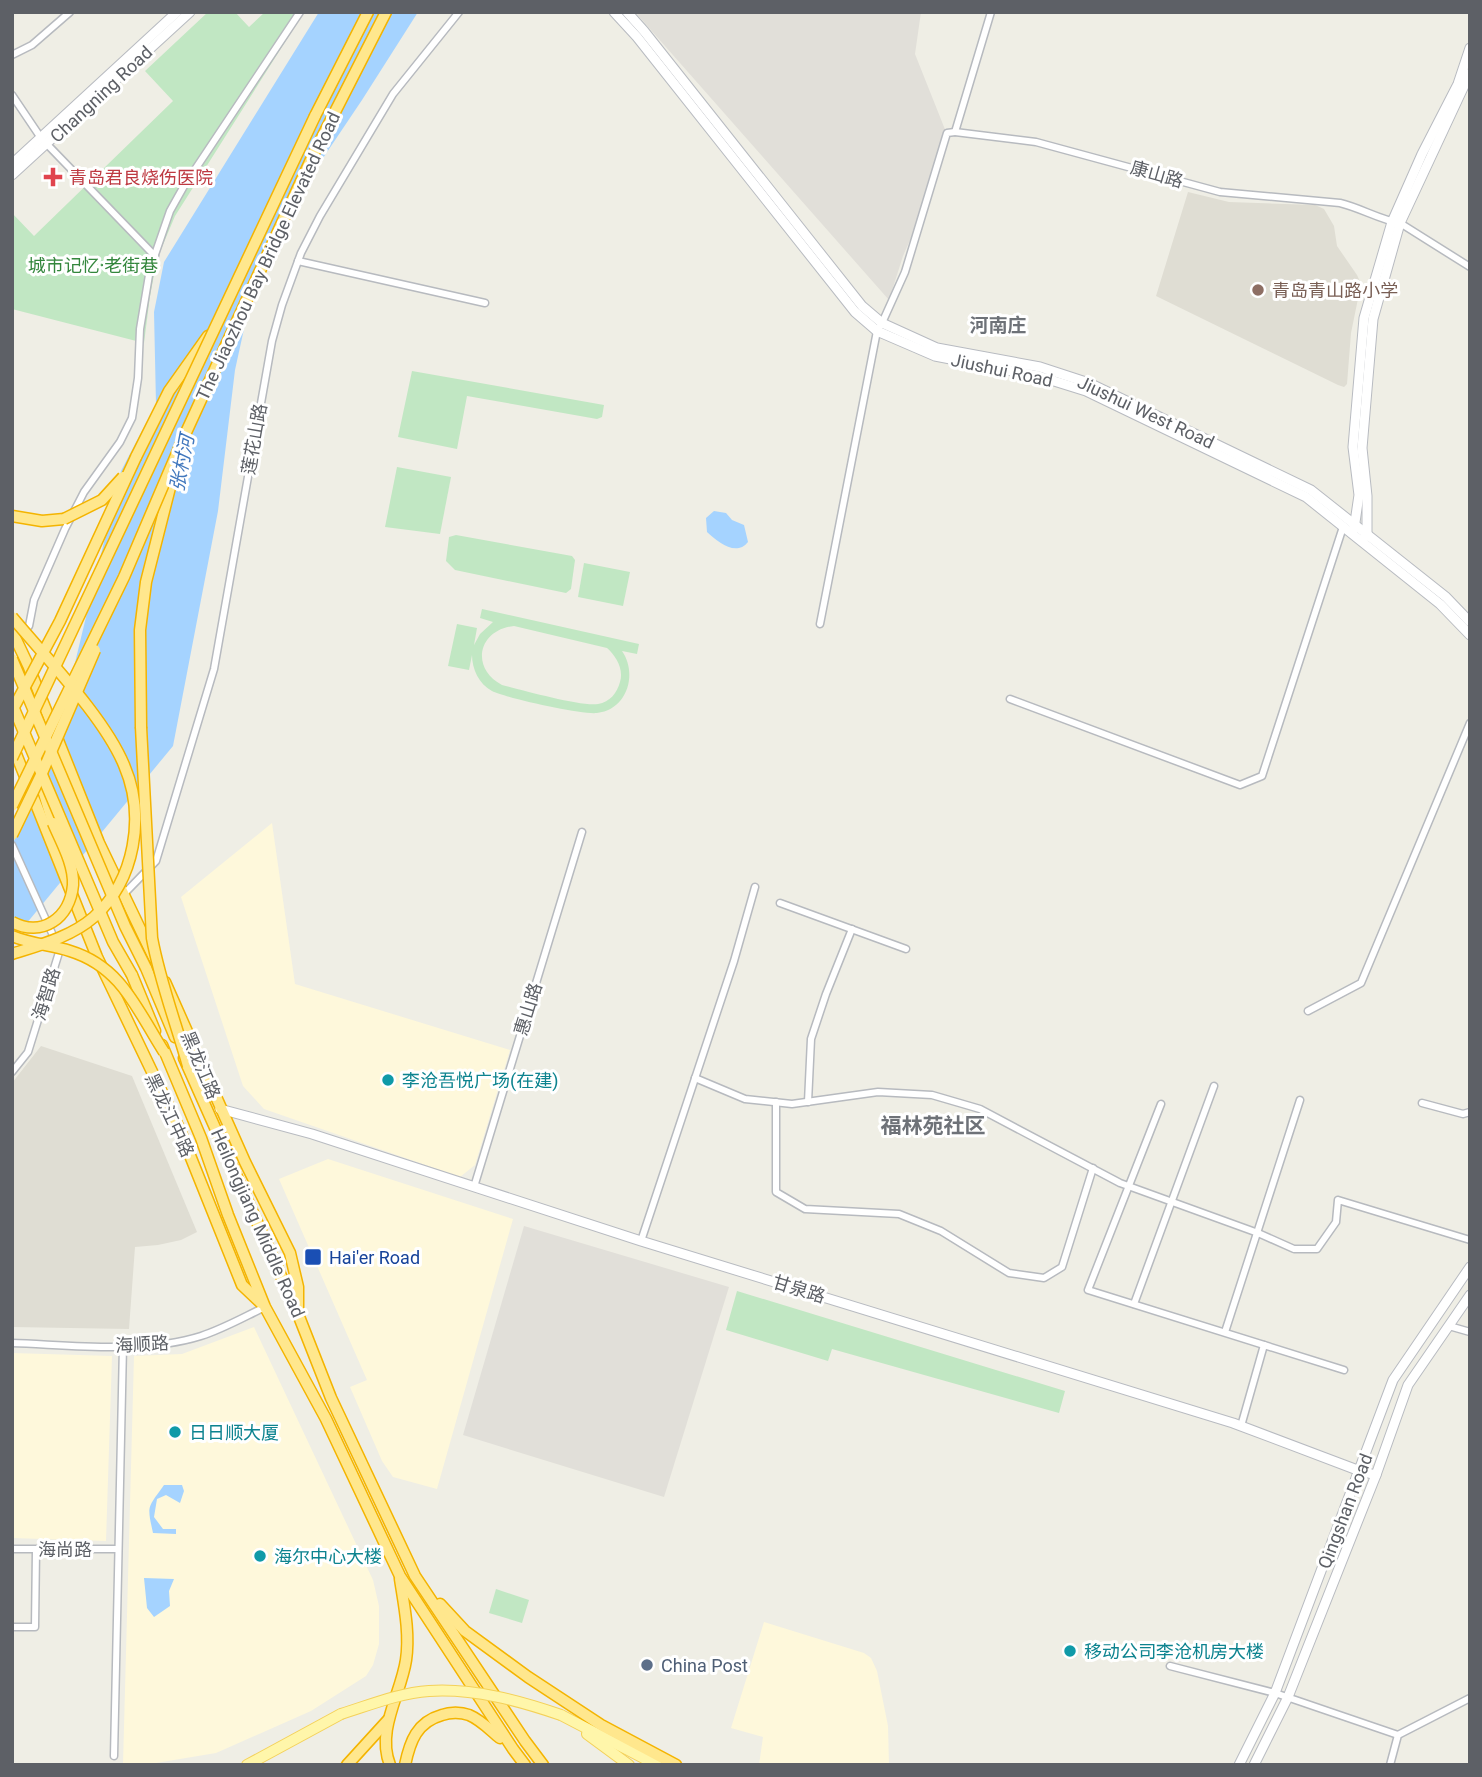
<svg xmlns="http://www.w3.org/2000/svg" width="1482" height="1777" font-family="Roboto,'Noto Sans SC',sans-serif">
<rect width="100%" height="100%" fill="#efeee5"/>
<!-- commercial -->
<g fill="#fef8db">
<path d="M272,823L295,984L510,1050L475,1165L460,1177L264,1109L243,1086L181,897Z"/>
<path d="M328,1159L513,1219L437,1489L393,1477L382,1461L350,1387L367,1380L279,1179Z"/>
<path d="M254,1327L373,1580L379,1606V1644L373,1665L366,1676L311,1711L216,1753L156,1763L123,1764L134,1356L182,1354Z"/>
<path d="M12,1353L112,1356L106,1541L12,1538Z"/>
<path d="M764,1622L864,1653L871,1658L877,1671L888,1726L889,1765H759L763,1737L731,1728Z"/>
</g>
<!-- industrial -->
<g fill="#e1dfd9">
<path d="M635,12H921L915,54L946,132L921,215L903,256L889,300Z"/>
<path d="M524,1226L729,1287L664,1497L463,1435Z"/>
</g>
<!-- education -->
<g fill="#dfddd3">
<path d="M1188,192L1229,202L1315,205L1324,209L1334,226L1337,246L1357,275L1361,284L1351,333L1347,384L1344,387L1338,385L1156,296Z"/>
<path d="M41,1046L132,1076L197,1232L181,1240L158,1245L135,1247L129,1329L12,1327V1083Z"/>
</g>
<!-- green -->
<g fill="#c1e7c3" fill-rule="evenodd">
<path d="M208,12H235L249,27L265,12H304L175,216L157,259L150,296L144,343L12,309V213L34,236L173,101L145,71Z"/>
<path d="M412,371L604,405L602,417L597,419L467,396L457,449L398,437Z"/>
<path d="M397,467L451,477L440,534L385,527Z"/>
<path d="M456,535L572,556L575,560L571,589L566,593L455,570L446,561L449,537Z"/>
<path d="M584,563L630,572L623,606L578,597Z"/>
<path d="M482,609L639,644L637,654L622,651C638,674 627,710 597,713C582,715 506,698 492,691C479,684 472,669 472,655L469,670L448,666L457,624L477,628L474,645L480,634L493,622L480,618ZM514,626L607,648C616,656 624,669 620,682C617,693 610,702 598,704C582,707 522,690 502,685C470,668 478,630 514,626Z"/>
<path d="M737,1291L1065,1391L1059,1413L832,1349L828,1361L726,1330Z"/>
<path d="M496,1589L529,1600L522,1623L489,1613Z"/>
</g>
<!-- water -->
<g fill="#a5d3ff">
<path d="M319,12H418L362,100L274,231L258,265L235,370L218,511L173,746L12,941V846L62,717L121,471L156,404L154,312L164,262Z"/>
<path d="M714,511L726,513L732,520L744,525L748,542C736,557 718,542 707,532L706,518Z"/>
<path d="M164,1485H182L184,1491L180,1503L166,1495L157,1499L154,1517L163,1529H176V1534L153,1533C147,1505 147,1509 164,1485Z"/>
<path d="M144,1578L174,1579L169,1591L170,1606L154,1617L147,1608Z"/>
</g>
<g fill="none" stroke-linecap="round" stroke-linejoin="round">
<defs>
<g id="street">
<path d="M991,12L955,132L1036,142L1220,192L1340,203C1361,208 1380,220 1400,223L1470,267"/>
<path d="M12,55L32,45L70,12"/>
<path d="M12,95L41,138L155,256"/>
<path d="M298,261L485,303"/>
<path d="M820,624L877,331L882,323L905,272L947,133L955,132"/>
<path d="M22,633L29,626L34,600L65,529L84,492L120,442L132,418L138,378L140,329L150,269L170,211L184,186L300,12"/>
<path d="M1010,699L1240,785L1262,776L1343,527"/>
<path d="M12,845L56,942"/>
<path d="M122,896L156,861L214,669L272,341L282,305L301,253L320,216L393,94L459,12"/>
<path d="M780,903L906,949"/>
<path d="M1308,1011L1361,983L1470,723"/>
<path d="M12,1072L28,1052L61,946"/>
<path d="M695,1078L745,1099L792,1104L878,1092L932,1095L980,1109L1120,1183L1258,1233L1294,1249H1317L1336,1222L1338,1200L1470,1240"/>
<path d="M776,1102V1192L805,1209L899,1214L941,1231L1009,1273L1044,1278L1062,1267L1093,1168"/>
<path d="M808,1102L811,1039L826,994L852,929"/>
<path d="M1422,1103L1463,1114L1470,1112"/>
<path d="M1161,1104L1088,1290L1344,1370"/>
<path d="M474,1187L582,832"/>
<path d="M641,1241L734,961L755,887"/>
<path d="M1134,1304L1214,1086"/>
<path d="M1449,1326L1470,1332"/>
<path d="M1225,1332L1300,1100"/>
<path d="M12,1343C71,1345 144,1354 201,1336C223,1329 244,1317 265,1307"/>
<path d="M1241,1426L1264,1345"/>
<path d="M12,1549H118"/>
<path d="M12,1627H35L36,1550"/>
<path d="M1170,1666L1275,1693L1398,1735"/>
<path d="M114,1756L123,1346"/>
<path d="M1390,1765L1398,1735L1470,1698"/>
</g>
<g id="secondary">
<path d="M614,12L637,37L855,312L877,331L935,356L1038,376L1086,391L1306,497L1440,604L1470,635"/>
<path d="M627,12L644,31L862,306L882,323L937,348L1040,367L1089,383L1311,490L1446,597L1470,622"/>
<path d="M12,164L177,12"/>
<path d="M12,175L190,12"/>
<path d="M1354,529L1359,495L1353,447L1364,318L1392,222L1422,154L1458,84L1470,48"/>
<path d="M1365,537L1367,534V496L1362,448L1373,319L1400,223L1470,73"/>
<path d="M220,1109L312,1134L641,1241L1233,1423L1360,1471L1376,1475"/>
<path d="M1239,1765L1275,1693L1393,1380L1470,1267"/>
<path d="M1254,1765L1288,1697L1376,1475L1408,1385L1470,1295"/>
</g>
<g id="primary">
<path d="M561,1715L657,1765"/>
<path d="M587,1734L629,1765"/>
<path d="M247,1765L341,1714"/>
</g>
<g id="highway">
<path d="M315,116L368,12"/>
<path d="M314,153L386,12"/>
<path d="M136,457L169,391L208,336"/>
<path d="M12,516L42,521L64,519"/>
<path d="M12,631L28,665L99,843L154,958"/>
<path d="M141,727L140,630L146,582L176,464"/>
<path d="M12,744L97,957L179,1128L242,1285L261,1303"/>
<path d="M39,777L53,823"/>
<path d="M146,968L175,1037"/>
<path d="M132,975L155,1031"/>
<path d="M165,982L245,1162L290,1253L298,1287V1308"/>
<path d="M162,1045L201,1138L228,1215L265,1307L326,1419L400,1576L513,1749L525,1765"/>
<path d="M184,1058L298,1314L331,1398L415,1576L525,1741L543,1765"/>
<path d="M440,1604L465,1631L528,1677L601,1725L676,1765"/>
<path d="M347,1765L388,1720"/>
<path d="M390,1765C376,1730 401,1694 406,1660C410,1633 404,1605 400,1579"/>
<path d="M405,1765C410,1741 417,1722 442,1715C450,1712 461,1712 469,1715C481,1720 490,1730 500,1738"/>
</g>
</defs>
<!-- street casing -->
<use href="#street" stroke="#b7babf" stroke-width="9"/>
<!-- secondary casing -->
<use href="#secondary" stroke="#b8bbc1" stroke-width="11"/>
<!-- primary casing -->
<use href="#primary" stroke="#f4d159" stroke-width="12"/>
<!-- highway casing -->
<use href="#highway" stroke="#f4b400" stroke-width="13"/>
<!-- street -->
<use href="#street" stroke="#fff" stroke-width="6"/>
<!-- secondary -->
<use href="#secondary" stroke="#fff" stroke-width="9"/>
<!-- primary -->
<use href="#primary" stroke="#fff6aa" stroke-width="10"/>
<!-- highway -->
<use href="#highway" stroke="#ffe78d" stroke-width="10"/>
<defs>
<path id="primary-bridge" d="M341,1714C370,1705 399,1693 429,1691C474,1688 520,1701 561,1715"/>
<g id="highway-bridge">
<path d="M64,519L102,500L123,477"/>
<path d="M12,617C47,659 104,717 124,765C146,816 135,880 94,917C71,937 40,945 12,954"/>
<path d="M12,659L125,926L146,968"/>
<path d="M12,704L113,942L132,975"/>
<path d="M12,711L60,621L136,457"/>
<path d="M141,727L152,938C160,982 176,1023 188,1066"/>
<path d="M12,758L315,116"/>
<path d="M12,806L124,577L183,439L314,153"/>
<path d="M12,835L42,773L95,650"/>
<path d="M12,922C42,938 70,918 73,885C74,864 61,842 53,823"/>
<path d="M12,936C31,944 51,945 70,951C122,967 137,1010 164,1052"/>
</g>
</defs>
<!-- primary-bridge casing -->
<use href="#primary-bridge" stroke="#f4d159" stroke-width="12" stroke-linecap="butt"/>
<!-- highway-bridge casing -->
<use href="#highway-bridge" stroke="#f4b400" stroke-width="13" stroke-linecap="butt"/>
<!-- primary-bridge -->
<use href="#primary-bridge" stroke="#fff6aa" stroke-width="10"/>
<!-- highway-bridge -->
<use href="#highway-bridge" stroke="#ffe78d" stroke-width="10"/>
</g>
<!-- markers -->
<path fill="#e0444e" stroke="#fff" stroke-width="2.5" d="M49.5 166.5h7v7h7v7h-7v7h-7v-7h-7v-7h7z"/>
<circle fill="#8d6e63" stroke="#fff" stroke-width="2.5" cx="1258" cy="290" r="7"/>
<g fill="#0f9aa8" stroke="#fff" stroke-width="2.5">
<circle cx="388" cy="1080" r="7"/>
<circle cx="175" cy="1432" r="7"/>
<circle cx="260" cy="1556" r="7"/>
<circle cx="1070" cy="1651" r="7"/>
</g>
<rect fill="#1a4fb4" stroke="#fff" stroke-width="2.5" x="304" y="1248" width="18" height="18" rx="3.5"/>
<circle fill="#5c6f8a" stroke="#fff" stroke-width="2.5" cx="647" cy="1665" r="7"/>
<g text-anchor="middle" dominant-baseline="central" stroke-width="6" stroke-linejoin="round" paint-order="stroke">
<!-- street labels -->
<g font-size="18" fill="#5d6066" stroke="#fff">
<text transform="translate(101 94) rotate(-43)">Changning Road</text>
<text transform="translate(1157 174) rotate(16)">康山路</text>
<text transform="translate(268 256) rotate(-65)">The Jiaozhou Bay Bridge Elevated Road</text>
<text transform="translate(1002 370) rotate(12)">Jiushui Road</text>
<text transform="translate(1146 412) rotate(25)">Jiushui West Road</text>
<text transform="translate(254 439) rotate(-80)">莲花山路</text>
<text transform="translate(46 994) rotate(-73)">海智路</text>
<text transform="translate(528 1009) rotate(-73)">惠山路</text>
<text transform="translate(201 1065) rotate(67)">黑龙江路</text>
<text transform="translate(170 1115) rotate(65)">黑龙江中路</text>
<text transform="translate(258 1223) rotate(66)">Heilongjiang Middle Road</text>
<text transform="translate(799 1289) rotate(17)">甘泉路</text>
<text transform="translate(142 1344) rotate(-3)">海顺路</text>
<text transform="translate(1345 1511) rotate(-69)">Qingshan Road</text>
<text x="65" y="1549">海尚路</text>
</g>
<!-- health labels -->
<g font-size="18" fill="#be3a42" stroke="#fff" text-anchor="start">
<text x="69" y="177">青岛君良烧伤医院</text>
</g>
<!-- park labels -->
<g font-size="18" fill="#33863c" stroke="#fff">
<text x="93" y="265">城市记忆·老街巷</text>
</g>
<!-- education labels -->
<g font-size="18" fill="#785e54" stroke="#fff" text-anchor="start">
<text x="1272" y="290">青岛青山路小学</text>
</g>
<!-- culture labels -->
<g font-size="18" fill="#0d838f" stroke="#fff" text-anchor="start">
<text x="402" y="1080">李沧吾悦广场(在建)</text>
<text x="189" y="1432">日日顺大厦</text>
<text x="274" y="1556">海尔中心大楼</text>
<text x="1084" y="1651">移动公司李沧机房大楼</text>
</g>
<!-- transit labels -->
<g font-size="18" fill="#164399" stroke="#fff" text-anchor="start">
<text x="329" y="1257">Hai'er Road</text>
</g>
<!-- service labels -->
<g font-size="18" fill="#4e5e75" stroke="#fff" text-anchor="start">
<text x="661" y="1665">China Post</text>
</g>
<!-- neighbourhood labels -->
<g font-size="19" font-weight="bold" fill="#6e7278" stroke="#fff">
<text x="998" y="325">河南庄</text>
</g>
<!-- water labels -->
<g font-size="19" font-style="italic" fill="#4278bd" stroke="#fff">
<text transform="translate(182 463) rotate(-79)">张村河</text>
</g>
<!-- quarter labels -->
<g font-size="21" font-weight="bold" fill="#6e7278" stroke="#fff">
<text x="933" y="1126">福林苑社区</text>
</g>
</g>
<!-- border -->
<rect width="1482" height="1777" fill="none" stroke="#5d6066" stroke-width="28"/>
</svg>
